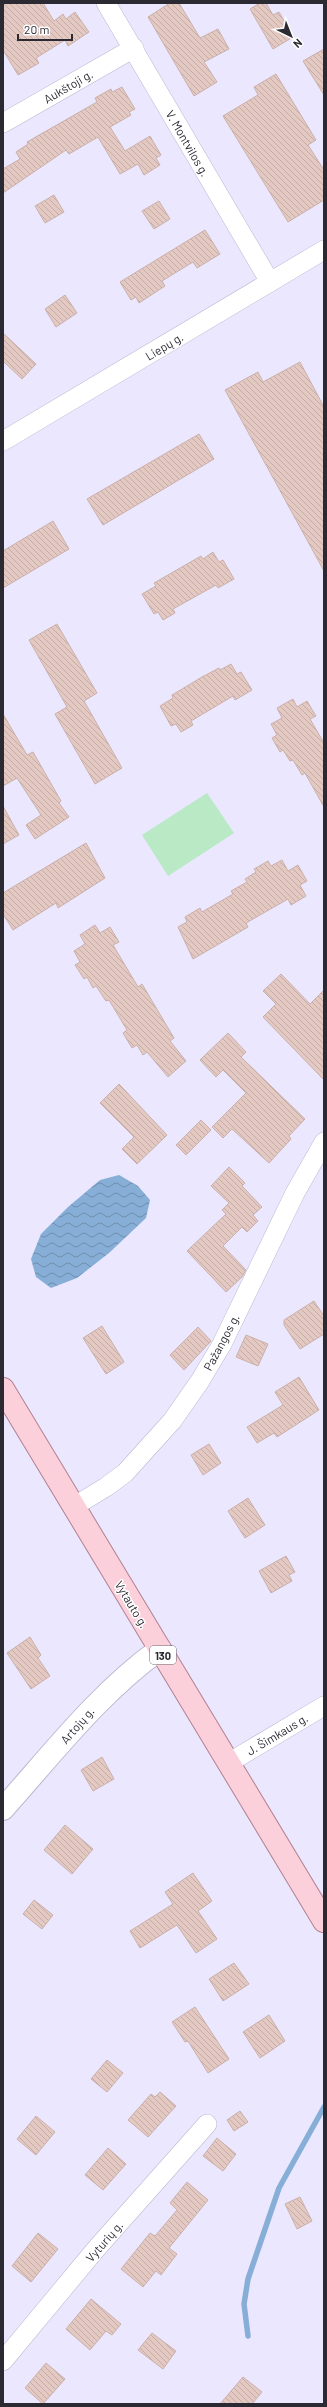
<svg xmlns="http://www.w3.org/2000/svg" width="327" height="2407" font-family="Barlow,sans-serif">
<defs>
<pattern id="water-waves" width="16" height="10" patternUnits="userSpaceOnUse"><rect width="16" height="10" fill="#87aed6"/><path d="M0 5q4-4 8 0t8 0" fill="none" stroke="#6f8eae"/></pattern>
<pattern id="building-back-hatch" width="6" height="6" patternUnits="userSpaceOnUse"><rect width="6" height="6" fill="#e4c9c3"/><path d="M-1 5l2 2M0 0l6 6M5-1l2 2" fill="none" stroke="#c4ada8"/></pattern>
</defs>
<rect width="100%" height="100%" fill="#eae7ff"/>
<!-- pitch -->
<path fill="#b9e9c5" d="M207,793L234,833L168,876L142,835Z"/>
<!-- water -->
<path fill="url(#water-waves)" d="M119,1175L138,1186L150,1200L146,1218L109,1253L77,1278L51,1288L36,1277L31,1259L41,1234L68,1207L100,1180Z"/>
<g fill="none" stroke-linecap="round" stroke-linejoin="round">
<!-- stream -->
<path stroke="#87aed6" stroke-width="5.5" d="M248,2336L244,2304L248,2279L279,2188L324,2107"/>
</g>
<!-- building -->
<g fill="url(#building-back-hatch)" stroke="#cbb0aa">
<path d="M3,3H43L54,21L63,14L66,19L75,12L89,32L68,46L65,40L36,58L39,63L18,75L3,50Z"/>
<path d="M170,3H179L200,38L218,29L229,49L204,62L217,82L194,96L148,17Z"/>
<path d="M260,3H266L273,15L279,12L293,37L273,49L250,9Z"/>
<path d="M324,49V95L303,61Z"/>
<path d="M276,74L316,140L308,145L324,170V200L288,222L223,116L258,95L254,87Z"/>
<path d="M122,87L135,109L129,112L131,115L110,127L125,151L150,136L161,155L156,158L160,165L144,175L138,164L120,174L98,137L69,154L66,150L3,193V169L20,159L16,152L28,144L27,142L97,102L95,98L111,89L112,92Z"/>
<path d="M54,195L64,212L45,223L35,206Z"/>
<path d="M159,201L170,219L154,229L142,211Z"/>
<path d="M205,230L220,254L197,268L193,262L162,281L165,286L139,303L136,297L131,300L120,282Z"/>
<path d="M65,295L77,313L56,327L45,309Z"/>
<path d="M3,333L36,364L22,379L3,361Z"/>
<path d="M300,362L324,407V571L225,390L258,372L263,382Z"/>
<path d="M199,434L214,459L103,525L87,499Z"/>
<path d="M53,521L69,549L3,588V551Z"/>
<path d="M213,552L219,562L223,560L234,579L218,588L216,585L173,609L175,613L163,620L158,612L154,614L142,594L156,586L154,583L201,556L203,559Z"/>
<path d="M57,624L97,693L84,701L122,768L95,784L55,714L67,707L29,640Z"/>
<path d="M231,664L237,674L241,672L252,690L235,700L233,696L191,721L193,725L181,732L176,724L171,726L160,706L173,698L172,695L202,677L219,668L220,670Z"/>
<path d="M293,699L297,707L307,701L316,716L310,719L324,743V807L305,773L302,775L293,760L290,761L283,750L280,752L272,738L277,735L271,724L282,718L277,708Z"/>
<path d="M3,714L27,755L33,752L61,801L59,803L69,817L35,839L26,825L41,815L17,778L3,786Z"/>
<path d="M3,806L19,835L3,844Z"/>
<path d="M86,843L105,878L58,908L56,903L13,930L3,914V893Z"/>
<path d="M282,860L288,871L298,865L307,881L300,885L306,896L291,905L288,899L246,923L248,927L193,959L178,927L187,922L185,917L200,908L202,912L233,894L231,891L247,882L245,879L256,872L254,869L268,861L271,866Z"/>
<path d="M95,925L100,933L110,927L119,942L113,945L138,987L142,984L174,1038L170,1041L186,1061L168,1077L147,1052L143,1055L137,1045L132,1048L123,1033L127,1030L109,1000L106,1001L96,986L93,988L87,977L84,979L75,965L80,962L74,951L85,944L80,935Z"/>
<path d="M281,974L310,1004L324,990V1080L263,1017L276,1004L263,991Z"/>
<path d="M228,1033L246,1052L241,1057L305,1119L289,1136L291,1139L269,1163L232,1129L223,1138L212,1127L246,1093L223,1070L216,1077L200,1060Z"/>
<path d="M119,1084L167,1135L137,1164L122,1149L134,1137L100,1103Z"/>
<path d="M201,1120L211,1130L186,1155L176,1145Z"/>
<path d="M229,1167L245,1183L242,1186L262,1207L253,1215L258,1221L247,1232L242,1227L223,1246L246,1270L242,1277L226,1292L187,1251L226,1214L222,1210L229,1203L211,1186Z"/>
<path d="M314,1301L324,1316V1334L300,1349L284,1325V1320Z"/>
<path d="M102,1326L124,1362L106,1374L83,1338Z"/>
<path d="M198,1327L211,1341L184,1370L170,1355Z"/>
<path d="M246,1335L268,1344L258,1366L236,1357Z"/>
<path d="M299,1377L319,1410L277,1437L274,1433L257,1443L247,1427L283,1405L275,1392Z"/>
<path d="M209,1444L221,1463L203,1475L191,1455Z"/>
<path d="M248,1498L265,1525L245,1538L228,1511Z"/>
<path d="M286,1556L295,1572L289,1575L292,1581L271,1593L259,1571Z"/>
<path d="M30,1637L41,1655L38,1658L50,1676L31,1689L7,1653Z"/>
<path d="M102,1757L114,1779L93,1791L81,1770Z"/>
<path d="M65,1825L93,1849L72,1874L44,1850Z"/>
<path d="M193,1873L212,1901L198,1911L217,1939L196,1953L177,1925L140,1948L130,1931L173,1904L165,1892Z"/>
<path d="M34,1900L53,1915L42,1929L23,1914Z"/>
<path d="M234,1963L249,1984L223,2001L209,1979Z"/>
<path d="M195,2007L229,2059L208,2073L188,2041L185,2042L172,2022Z"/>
<path d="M269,2015L285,2041L260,2058L243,2032Z"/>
<path d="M107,2060L123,2073L107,2092L91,2079Z"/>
<path d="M160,2092L176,2106L148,2137L128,2120L151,2094L155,2097Z"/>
<path d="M240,2111L248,2122L234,2131L227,2120Z"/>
<path d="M36,2116L55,2132L36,2155L17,2139Z"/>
<path d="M217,2138L236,2154L223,2171L203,2156Z"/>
<path d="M108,2148L126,2164L103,2190L85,2175Z"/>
<path d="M187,2182L208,2200L169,2248L177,2254L161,2275L156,2271L143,2287L121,2269L150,2233L155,2236L177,2210L170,2203Z"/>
<path d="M300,2197L312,2221L297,2229L285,2204Z"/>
<path d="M38,2233L58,2249L31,2282L12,2266Z"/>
<path d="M91,2299L121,2324L112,2335L106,2331L90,2350L66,2329Z"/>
<path d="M152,2333L176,2351L163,2369L138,2350Z"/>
<path d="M46,2363L65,2379L43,2404L25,2388Z"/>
<path d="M243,2377L262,2392L252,2404H220Z"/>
</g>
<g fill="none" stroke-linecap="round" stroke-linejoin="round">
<defs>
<g id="minor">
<path d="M106,3L270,282"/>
<path d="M3,123L134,48"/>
<path d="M3,441L324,250"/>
<path d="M73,1507L106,1487L125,1473L172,1421L200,1381L222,1344L295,1193L324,1142"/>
<path d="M230,1762L324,1706"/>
<path d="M3,2361L96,2249L207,2124"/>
</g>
<path id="secondary" d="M3,1809C53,1753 99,1693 160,1649"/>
<path id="primary" d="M3,1389L324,1921"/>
</defs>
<!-- minor casing -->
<use href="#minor" stroke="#bbb8cf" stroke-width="20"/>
<!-- secondary casing -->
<use href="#secondary" stroke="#bbb8cf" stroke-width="24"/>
<!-- primary casing -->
<use href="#primary" stroke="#b28191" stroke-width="24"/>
<!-- minor -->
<use href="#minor" stroke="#fff" stroke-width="19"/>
<!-- secondary -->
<use href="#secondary" stroke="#fff" stroke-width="22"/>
<!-- primary -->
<use href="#primary" stroke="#fcd0db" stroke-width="22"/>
</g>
<g text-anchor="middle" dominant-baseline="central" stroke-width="3" stroke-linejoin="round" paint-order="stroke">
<!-- shield labels -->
<rect fill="#fff" stroke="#6b6a70" stroke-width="1" x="150" y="1646" width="26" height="18" rx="3"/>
<g font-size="11" font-weight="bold" fill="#2b2a33">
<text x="163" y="1655">130</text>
</g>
<!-- street labels -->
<g font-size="12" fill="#2b2a33" stroke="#fff">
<text transform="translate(68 86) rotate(-30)">Aukštoji g.</text>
<text transform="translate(188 143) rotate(60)">V. Montvilos g.</text>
<text transform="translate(164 346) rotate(-31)">Liepų g.</text>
<text transform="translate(221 1342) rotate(-62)">Pažangos g.</text>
<text transform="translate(132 1604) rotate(59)">Vytauto g.</text>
<text transform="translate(77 1725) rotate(-49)">Artojų g.</text>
<text transform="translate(277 1734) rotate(-31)">J. Šimkaus g.</text>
<text transform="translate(104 2241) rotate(-49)">Vyturių g.</text>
</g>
</g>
<!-- border -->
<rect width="327" height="2407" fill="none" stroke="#2b2a33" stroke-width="8"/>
<!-- north arrow -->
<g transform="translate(291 36) rotate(137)" stroke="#ffffff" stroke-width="3" paint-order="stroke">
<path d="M0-3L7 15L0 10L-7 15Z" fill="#2b2a33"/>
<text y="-6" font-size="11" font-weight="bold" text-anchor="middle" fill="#2b2a33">N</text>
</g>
<!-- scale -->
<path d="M18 34v6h54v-6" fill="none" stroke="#2b2a33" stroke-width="2"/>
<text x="24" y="34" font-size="12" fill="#2b2a33" stroke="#ffffff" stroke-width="3" paint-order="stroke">20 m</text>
</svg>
